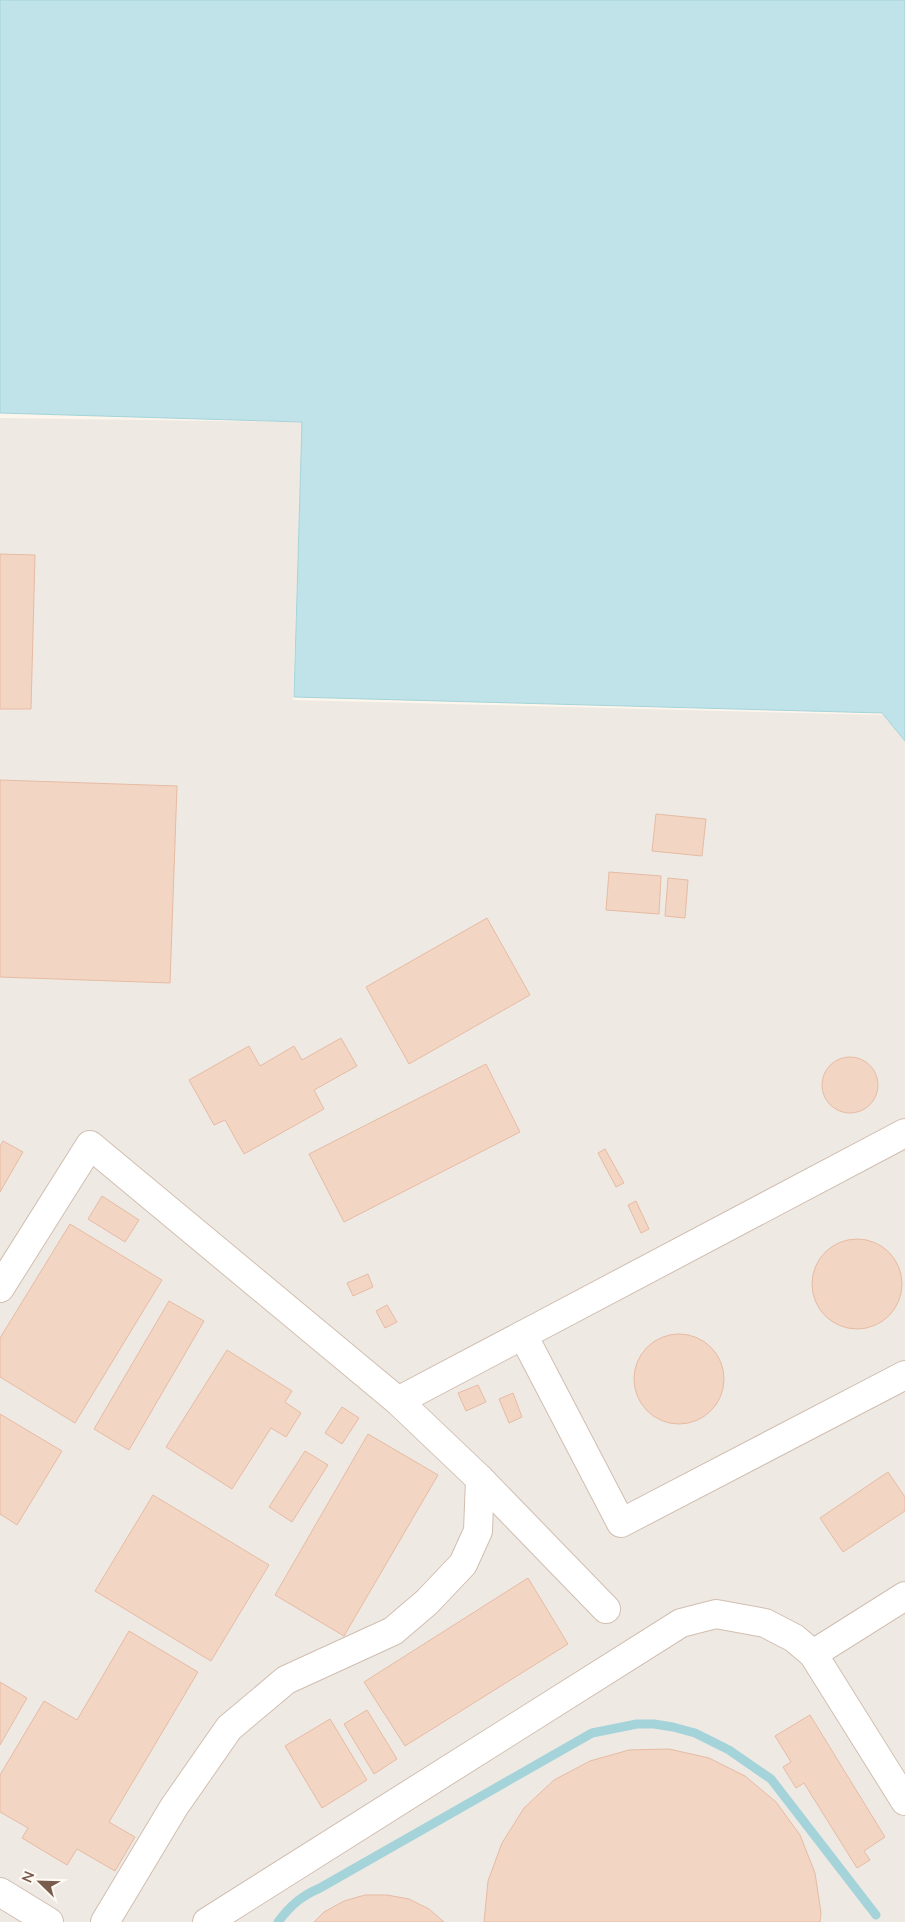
<svg xmlns="http://www.w3.org/2000/svg" width="905" height="1922" font-family="Lato,sans-serif">
<rect width="100%" height="100%" fill="#fdf6ec"/>
<!-- industrial -->
<path fill="#efe9e4" d="M0,418L302,422L293,700L883,715L905,741V1922H0Z"/>
<!-- water -->
<path fill="#bfe3e8" stroke="#a5d3da" d="M0,0H905V741L882,713L294,697L302,422L0,413Z"/>
<g fill="none" stroke-linecap="round" stroke-linejoin="round">
<!-- stream -->
<path stroke="#a5d3da" stroke-width="9" d="M278,1922C290,1906 301,1896 320,1888L592,1733L637,1724H654L673,1727L695,1733L729,1750L771,1779L876,1915"/>
</g>
<!-- building -->
<g fill="#f3d5c3" stroke="#e6bba3">
<path d="M0,554L35,555L31,709H0Z"/>
<path d="M0,780L177,786L170,983L0,977Z"/>
<path d="M656,814L706,819L702,856L652,851Z"/>
<path d="M609,872L661,876L659,914L606,910Z"/>
<path d="M668,878L688,880L685,918L665,916Z"/>
<path d="M487,918L530,995L409,1064L366,987Z"/>
<path d="M341,1038L357,1066L314,1090L324,1109L244,1154L225,1120L214,1125L189,1080L249,1046L260,1066L294,1046L302,1060Z"/>
<circle cx="850" cy="1085" r="28"/>
<path d="M486,1064L520,1132L344,1222L309,1154Z"/>
<path d="M3,1141L23,1152L0,1192V1146Z"/>
<path d="M605,1149L624,1183L616,1187L598,1153Z"/>
<path d="M102,1196L139,1220L125,1242L88,1219Z"/>
<path d="M636,1201L649,1229L641,1233L628,1205Z"/>
<path d="M70,1224L162,1280L75,1423L0,1377V1338Z"/>
<circle cx="857" cy="1284" r="45"/>
<path d="M368,1274L373,1287L353,1296L347,1283Z"/>
<path d="M169,1301L204,1321L129,1450L94,1429Z"/>
<path d="M387,1305L397,1322L385,1328L376,1311Z"/>
<circle cx="679" cy="1379" r="45"/>
<path d="M227,1350L292,1391L285,1402L301,1413L286,1437L271,1428L232,1489L166,1447Z"/>
<path d="M478,1385L486,1402L466,1411L458,1393Z"/>
<path d="M513,1393L522,1417L509,1423L499,1399Z"/>
<path d="M342,1407L359,1418L342,1444L325,1433Z"/>
<path d="M0,1414L62,1451L17,1525L0,1514Z"/>
<path d="M368,1434L438,1475L344,1636L275,1595Z"/>
<path d="M305,1451L328,1465L292,1522L269,1507Z"/>
<path d="M888,1472L905,1497V1511L843,1552L820,1518Z"/>
<path d="M153,1495L269,1565L211,1661L95,1591Z"/>
<path d="M528,1578L568,1644L405,1746L364,1682Z"/>
<path d="M129,1631L198,1672L109,1822L135,1837L115,1871L77,1849L67,1865L22,1838L28,1828L0,1812V1775L44,1701L77,1720Z"/>
<path d="M0,1682L27,1698L0,1745Z"/>
<path d="M367,1710L397,1759L374,1774L344,1724Z"/>
<path d="M810,1715L885,1837L864,1851L870,1860L857,1868L804,1783L796,1788L783,1767L791,1762L775,1736Z"/>
<path d="M330,1719L367,1780L322,1808L285,1746Z"/>
<path d="M669,1749L709,1758L745,1776L776,1802L800,1835L815,1873L821,1913L820,1922H484L488,1881L502,1843L524,1808L554,1780L590,1761L629,1750Z"/>
<path d="M365,1895H387L409,1899L429,1909L444,1922H314L324,1912L344,1901Z"/>
</g>
<g fill="none" stroke-linecap="round" stroke-linejoin="round">
<defs>
<g id="minor">
<path d="M0,1288L90,1145L398,1401L905,1133"/>
<path d="M523,1335L621,1523L905,1375"/>
<path d="M398,1401L480,1479L606,1609"/>
<path d="M813,1654L905,1596"/>
<path d="M0,1892L49,1922"/>
<path d="M105,1922L174,1807L229,1728L286,1680L393,1631L427,1602L463,1564L478,1531L480,1479"/>
<path d="M207,1922L681,1623L716,1614L765,1623L794,1638L813,1654L905,1801"/>
</g>
</defs>
<!-- minor casing -->
<use href="#minor" stroke="#d1beb0" stroke-width="30"/>
<!-- minor -->
<use href="#minor" stroke="#fff" stroke-width="28"/>
</g>
<!-- north arrow -->
<g transform="translate(40 1882) rotate(293)" stroke="#fffaf3" stroke-width="4" paint-order="stroke">
<path d="M0-4L9 19L0 12L-9 19Z" fill="#7a5c4d"/>
<text y="-8" font-size="14" font-weight="bold" text-anchor="middle" fill="#7a5c4d">N</text>
</g>
</svg>
